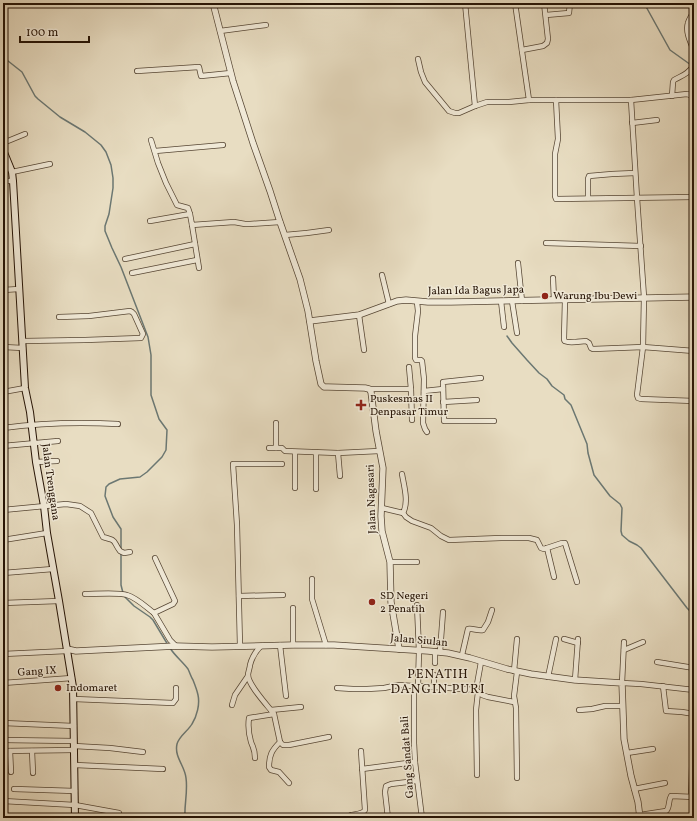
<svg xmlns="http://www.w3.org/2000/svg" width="697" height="821" font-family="Vollkorn,serif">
<rect width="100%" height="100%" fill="#e8ddc2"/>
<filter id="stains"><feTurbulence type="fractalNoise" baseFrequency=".005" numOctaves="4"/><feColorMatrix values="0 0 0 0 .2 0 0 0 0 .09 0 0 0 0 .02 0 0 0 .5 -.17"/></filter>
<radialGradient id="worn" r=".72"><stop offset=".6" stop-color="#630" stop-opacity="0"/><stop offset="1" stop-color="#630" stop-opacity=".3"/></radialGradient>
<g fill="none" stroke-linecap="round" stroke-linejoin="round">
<!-- stream -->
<g stroke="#6b7772" stroke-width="1.5">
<path d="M644,3L670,50L691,65"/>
<path d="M3,57L22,72L35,96L38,99L60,117L85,132L101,145L106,152L111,165L113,178V188L109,214L105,226V231L112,248L121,267L148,337L151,355V395L159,419L167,430L166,450L162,457L147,472L140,477L120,479L109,484L106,487L105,496L113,517L121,529V549"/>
<path d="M507,336L512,343L527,360L539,373L547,379L552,386L564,395L565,399L571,405L587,444L588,453L594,475L610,496L620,504L622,508L621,531L622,535L629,541L637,545L641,548L687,608L694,615"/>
<path d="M121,553V585L123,593"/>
<path d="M125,597L134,606L150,617L153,620L168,645"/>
<path d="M170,648C175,656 183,662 188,669C190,673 191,677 193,680C195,685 197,690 198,695C200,704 197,716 192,724C188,731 179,736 177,744C174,757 185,766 186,778C188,792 184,805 185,818"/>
</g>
<defs>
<g id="minor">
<path d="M465,3L475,106"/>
<path d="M515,3L529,100"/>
<path d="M694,11C692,15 689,19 688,23C685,32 691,43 694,51"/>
<path d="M546,15L569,13L570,3"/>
<path d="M220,31L266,25"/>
<path d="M522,50L543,46L547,43L548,39L544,3"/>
<path d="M418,59L421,72L425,82L449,111L455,113H459L475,106L487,102H509L529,100H631L687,94L690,95L694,97"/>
<path d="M137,71L199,67L201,76L231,73"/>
<path d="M672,96L673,82L674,80C683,75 688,74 694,65"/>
<path d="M556,100L558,139L555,154V196L556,199L694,197"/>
<path d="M631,100L637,198L644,297L643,347L637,395L638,398L641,399L694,401"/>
<path d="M632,123L657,120"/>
<path d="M151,140L158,163L166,183L177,205L188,208L190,214L192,225L234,222L245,224H250L280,222"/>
<path d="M3,143L25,134"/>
<path d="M155,151L223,145"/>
<path d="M3,167L10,166"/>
<path d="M12,172L50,164"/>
<path d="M3,181H13"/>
<path d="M588,198V179L589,176L612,174L635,173"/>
<path d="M150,221L190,214"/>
<path d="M192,225L199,268"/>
<path d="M285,235L307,233L329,230"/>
<path d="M546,243L641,246"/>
<path d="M125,259L195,244"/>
<path d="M518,263L522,301"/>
<path d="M132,273L197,260"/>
<path d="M382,275L389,304"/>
<path d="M553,278L554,300"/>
<path d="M3,290L19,289"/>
<path d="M565,300L564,338C564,339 564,341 565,341C568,344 582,341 586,341L589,343L591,348L593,349L643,347L694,351"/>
<path d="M501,301L504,327"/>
<path d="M512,301L517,333"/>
<path d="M417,302L418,311L415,336V358L416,360H421L422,361L424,379L423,423L425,429L427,432"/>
<path d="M359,315L364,350"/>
<path d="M23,341L85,340L141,338L143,334L134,314L132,312L130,311L89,316L59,317"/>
<path d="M3,347L23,348"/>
<path d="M481,378L443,382L444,421H494"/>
<path d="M369,389H411L409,367"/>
<path d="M411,389L412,420"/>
<path d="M424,391L443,389"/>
<path d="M3,392L25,388"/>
<path d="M443,402L477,400"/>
<path d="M3,428C41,423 79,422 118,424"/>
<path d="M3,446L58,441"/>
<path d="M269,448H282L285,451L338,453L379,451"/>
<path d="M276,448V423"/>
<path d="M338,453L340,476"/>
<path d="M36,462L57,461"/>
<path d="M295,488V452"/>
<path d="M316,489V453"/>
<path d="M382,508L403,513C409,502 404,486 402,474"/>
<path d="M3,510L66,504L80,506L91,513L103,537C118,541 112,540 120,551L124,553L130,552"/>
<path d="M403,513L406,517L412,521L431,528L441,536L449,540L501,538H529L537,540L541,548L544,549L562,543H565L577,582"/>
<path d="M3,540L47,533"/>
<path d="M547,548L554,577"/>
<path d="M155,558L175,601L173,604L154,613L170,640L176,646"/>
<path d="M390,562H417"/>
<path d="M3,573L53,569"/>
<path d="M312,579V599L326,645"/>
<path d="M85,594C95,594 119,592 127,595C137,598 146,607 154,613"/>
<path d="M239,596L283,595"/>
<path d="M3,603L59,601"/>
<path d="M417,605L419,651L418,686H414V743L415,762L422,818"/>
<path d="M293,608V645"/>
<path d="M564,639L578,643"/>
<path d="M624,642L622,683L641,684L694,690"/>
<path d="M280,645L286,696"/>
<path d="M240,646L237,525L233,464H282"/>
<path d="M624,650L643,642"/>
<path d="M440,652L443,612"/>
<path d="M3,654L67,651"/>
<path d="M462,655L468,629C472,628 478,631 483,630L488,622L492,610"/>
<path d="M657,662L694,668"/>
<path d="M435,663V651"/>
<path d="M514,671L517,639"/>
<path d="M548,677L556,639"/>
<path d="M575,680L578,639"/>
<path d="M3,683L72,678"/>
<path d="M418,686L449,688L476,690L482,695L488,697L514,702"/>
<path d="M663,686L666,711L682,712L694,714"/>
<path d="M434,687V675"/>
<path d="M337,688L353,689H367L384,688L398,685L414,686"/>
<path d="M476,690L481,662"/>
<path d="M74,699L173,703L176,699V688"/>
<path d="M232,705L235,695L248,676"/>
<path d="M271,710L301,707"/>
<path d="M579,710L592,709L605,706H622"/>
<path d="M274,714L280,742C272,750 269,755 269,767L271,770L279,772L289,783"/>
<path d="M3,723L74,726"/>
<path d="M3,740L74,741"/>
<path d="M280,742L283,745H289L329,737"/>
<path d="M74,746L110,748L143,752"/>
<path d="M3,751L74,750"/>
<path d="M10,751L11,772"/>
<path d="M32,751L33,773"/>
<path d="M627,753L653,749"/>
<path d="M255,758C255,750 254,750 251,742C249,735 248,725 249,718L274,714C268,706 248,685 248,675C248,672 250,668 250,665C252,657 255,652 261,646"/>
<path d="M75,765L163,769"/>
<path d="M362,769L415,762"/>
<path d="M477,775L476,710L478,692"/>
<path d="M517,778L516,708L514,696L517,672"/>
<path d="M14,789L75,791"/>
<path d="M634,789L665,783"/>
<path d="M691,797L693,736L694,734"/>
<path d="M3,801L75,805L119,813"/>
<path d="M351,815C355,814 363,814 365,810L361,751"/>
<path d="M640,815L666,811C670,808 668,801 671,796L694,797"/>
<path d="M388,818L385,792L386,786L391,784L416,781"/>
</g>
<g id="tertiary">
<path d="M213,3L233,81L253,143L270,191L280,222L300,279L308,311L316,361L321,384L324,387H328L365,388L369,389L371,392L376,431L383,468L381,516L382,531L390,562L391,602L399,649"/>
<path d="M310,321L359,315L397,301L406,300L428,302H451L694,297"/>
<path d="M67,649L76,651L176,646L212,647L293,645H334L428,651L448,653L470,658L507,669L531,674L575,680L622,683L624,739L631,776L638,802L640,818"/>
</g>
<path id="secondary" d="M3,150L12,172L13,181L25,388L30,412L36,462L44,506L47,533L59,601L73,687L75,818"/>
</defs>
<!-- minor casing -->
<use href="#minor" stroke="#564634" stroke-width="6"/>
<!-- tertiary casing -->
<use href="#tertiary" stroke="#564634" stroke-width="7"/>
<!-- secondary casing -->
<use href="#secondary" stroke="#251305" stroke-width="8"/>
<!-- minor -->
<use href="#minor" stroke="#f0e9d7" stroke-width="4.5"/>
<!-- tertiary -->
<use href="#tertiary" stroke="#f0e9d7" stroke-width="5.5"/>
<!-- secondary -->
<use href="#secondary" stroke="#f0e9d7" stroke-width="6"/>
</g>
<!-- markers -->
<g fill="#8f2418" stroke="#f0e9d7" stroke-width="1.5">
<circle cx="545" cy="296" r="4"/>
<path d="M359 399h4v4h4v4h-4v4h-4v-4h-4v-4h4z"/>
<circle cx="372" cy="602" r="4"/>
<circle cx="58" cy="688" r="4"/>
</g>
<g text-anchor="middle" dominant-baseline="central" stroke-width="3" stroke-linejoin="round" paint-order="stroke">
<!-- street labels -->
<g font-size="11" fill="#251305" stroke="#f0e9d7">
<text transform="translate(476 291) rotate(-1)">Jalan Ida Bagus Japa</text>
<text transform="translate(50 482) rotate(82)">Jalan Trenggana</text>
<text transform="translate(372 499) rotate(-92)">Jalan Nagasari</text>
<text transform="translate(419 641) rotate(5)">Jalan Siulan</text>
<text transform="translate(37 672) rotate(-4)">Gang IX</text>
<text transform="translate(408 757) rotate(-94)">Gang Sandat Bali</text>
</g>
<!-- poi labels -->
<g font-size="11" fill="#251305" stroke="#f0e9d7" text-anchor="start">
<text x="553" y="296">Warung Ibu Dewi</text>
<text x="370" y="399">Puskesmas II<tspan x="370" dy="13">Denpasar Timur</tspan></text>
<text x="380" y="596">SD Negeri<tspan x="380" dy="13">2 Penatih</tspan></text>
<text x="66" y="688">Indomaret</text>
</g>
<!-- quarter labels -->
<g font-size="13" letter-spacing="1" fill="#251305" stroke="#f0e9d7">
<text x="438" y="675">PENATIH<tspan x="438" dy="15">DANGIN PURI</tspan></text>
</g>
</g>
<!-- margin -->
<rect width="697" height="821" fill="none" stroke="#e8ddc2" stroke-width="16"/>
<rect x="4" y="4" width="689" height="813" fill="none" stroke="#251305" stroke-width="2"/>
<rect x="8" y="8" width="681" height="805" fill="none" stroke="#251305"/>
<!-- scale -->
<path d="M20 36v6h69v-6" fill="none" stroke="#251305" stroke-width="2"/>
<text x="26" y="36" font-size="12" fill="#251305" stroke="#f0e9d7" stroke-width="3" paint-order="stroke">100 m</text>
<rect width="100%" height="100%" filter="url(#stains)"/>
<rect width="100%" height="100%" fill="url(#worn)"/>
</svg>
